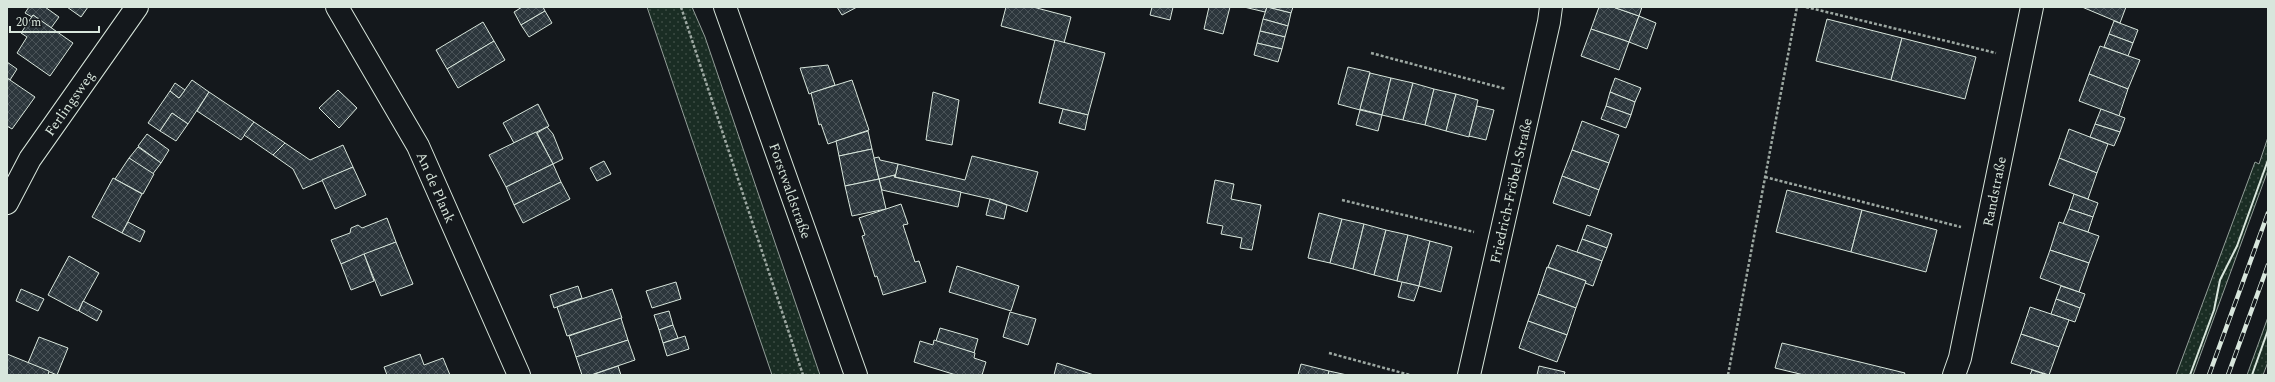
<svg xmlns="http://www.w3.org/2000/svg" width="2275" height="382" font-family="Spectral,serif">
<defs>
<pattern id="grass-dots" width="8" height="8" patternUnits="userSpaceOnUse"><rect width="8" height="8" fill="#1a2d24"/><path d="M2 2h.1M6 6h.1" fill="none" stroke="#3b4b43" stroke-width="1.8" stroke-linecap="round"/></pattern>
<pattern id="building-cross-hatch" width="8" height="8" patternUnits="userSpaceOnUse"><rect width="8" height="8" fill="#2c363c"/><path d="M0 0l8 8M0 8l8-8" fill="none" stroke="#4a5358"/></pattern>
</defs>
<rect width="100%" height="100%" fill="#14181c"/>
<!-- grass -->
<g fill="url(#grass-dots)" stroke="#939e99">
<path d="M647,7H692L705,37L820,375H772Z"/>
<path d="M2268,137V170L2193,375H2176L2255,162L2259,164Z"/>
<path d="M2268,317V362L2263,375H2247Z"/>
</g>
<!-- building -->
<g fill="url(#building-cross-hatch)" stroke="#d8e6dc">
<path d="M29,7H45L59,17L51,28L33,15L32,17L25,13Z"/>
<path d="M67,7H88L81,17Z"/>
<path d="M522,7H543L545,11L521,25L514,12Z"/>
<path d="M837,7H857L842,15Z"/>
<path d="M1006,7H1033L1071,17L1064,43L1001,26Z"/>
<path d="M1152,7H1173L1170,20L1150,15Z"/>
<path d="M1209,7H1230L1223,34L1204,29Z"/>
<path d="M1244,7H1267L1265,12Z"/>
<path d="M1267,7H1293L1291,13Z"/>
<path d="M1267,7L1291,13L1288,26L1263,19Z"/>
<path d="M1599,7H1613L1639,16L1629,42L1591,29Z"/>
<path d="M1613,7H1642L1639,16Z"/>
<path d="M2082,7H2126L2120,23Z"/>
<path d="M545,11L552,23L529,37L521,25Z"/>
<path d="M33,15L73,43L50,76L17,53L27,37L21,33Z"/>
<path d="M1639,16L1656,23L1647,49L1629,42Z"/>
<path d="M1263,19L1288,26L1285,37L1260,31Z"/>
<path d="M1827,19L1902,38L1891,80L1816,61Z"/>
<path d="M2114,21L2138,30L2133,43L2109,34Z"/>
<path d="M483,22L494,41L447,69L436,50Z"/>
<path d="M1591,29L1629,42L1619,70L1581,56Z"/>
<path d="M1260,31L1285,37L1282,49L1257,43Z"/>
<path d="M2109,34L2133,43L2128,56L2104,47Z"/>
<path d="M1902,38L1976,57L1965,99L1891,80Z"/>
<path d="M1055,40L1105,53L1088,115L1039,103Z"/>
<path d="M494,41L505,60L458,88L447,69Z"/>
<path d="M1257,43L1282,49L1278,62L1254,55Z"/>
<path d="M2100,46L2140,60L2128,89L2089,74Z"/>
<path d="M7,62L17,69L10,80L7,78Z"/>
<path d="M828,65L835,85L809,94L800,68Z"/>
<path d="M1348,67L1370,72L1360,110L1338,104Z"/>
<path d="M1370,73L1391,78L1382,115L1360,109Z"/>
<path d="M2089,74L2128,89L2119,116L2079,101Z"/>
<path d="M7,78L35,97L12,129L7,126Z"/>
<path d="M1391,78L1413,83L1403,120L1382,115Z"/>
<path d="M1615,78L1641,88L1635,102L1610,92Z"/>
<path d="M192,80L209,92L188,124L172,113L160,131L148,123L170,91L179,98Z"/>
<path d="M852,80L869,130L828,144L821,124L819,125L811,93Z"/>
<path d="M175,83L185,90L179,98L170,91Z"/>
<path d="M1413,83L1434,89L1425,125L1403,120Z"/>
<path d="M1434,89L1456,94L1446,131L1425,125Z"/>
<path d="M338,90L357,108L339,128L319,108Z"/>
<path d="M209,92L254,122L241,140L197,111Z"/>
<path d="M933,92L959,100L952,145L926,140Z"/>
<path d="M1610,92L1635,102L1631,115L1606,106Z"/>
<path d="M1456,94L1478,100L1469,137L1446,131Z"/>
<path d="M538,104L549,126L514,143L503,123Z"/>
<path d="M1477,106L1494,110L1486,140L1469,136Z"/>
<path d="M1606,106L1631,115L1626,128L1601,119Z"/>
<path d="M1063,109L1088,115L1085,130L1059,123Z"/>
<path d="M2101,109L2125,118L2120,132L2095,124Z"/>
<path d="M1360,110L1382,115L1378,131L1356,125Z"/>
<path d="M172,113L188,124L176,141L160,131Z"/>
<path d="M1582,121L1619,135L1609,163L1572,150Z"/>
<path d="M254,122L285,143L273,155L244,135Z"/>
<path d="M2095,124L2120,132L2114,146L2090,137Z"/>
<path d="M547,127L553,134L563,159L553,164L537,133Z"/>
<path d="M2069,129L2108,144L2097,173L2059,158Z"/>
<path d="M868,131L872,149L839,156L836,141Z"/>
<path d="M536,132L553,164L506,187L489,155Z"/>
<path d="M147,134L169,150L161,163L138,146Z"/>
<path d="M285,143L310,160L343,145L353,167L303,189L293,169L273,155Z"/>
<path d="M138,147L161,163L152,175L129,158Z"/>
<path d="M872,149L879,179L845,186L839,156Z"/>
<path d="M1572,150L1609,163L1599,190L1562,176Z"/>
<path d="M972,156L1038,172L1027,212L994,200L895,177L898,164L965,180Z"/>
<path d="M879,157L880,160L898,164L895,177V175L879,179L874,158Z"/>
<path d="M129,158L154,174L143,194L115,179Z"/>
<path d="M2059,158L2097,173L2088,199L2049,185Z"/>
<path d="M604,161L611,174L597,181L590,168Z"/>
<path d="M553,164L561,182L514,205L506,187Z"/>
<path d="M353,167L366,195L335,209L322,180Z"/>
<path d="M895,175L894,177L961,192L958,207L882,190L879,179Z"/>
<path d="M1562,176L1599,190L1590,216L1553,203Z"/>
<path d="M113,178L142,194L122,233L92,217Z"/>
<path d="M879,179L886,209L852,216L845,186Z"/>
<path d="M1215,180L1234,184L1231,199L1261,205L1252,250L1240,248L1242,238L1221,234L1223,226L1207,223Z"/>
<path d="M561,182L570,199L523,223L514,205Z"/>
<path d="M1787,190L1862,210L1851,252L1776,232Z"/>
<path d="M2074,194L2098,203L2093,217L2069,209Z"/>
<path d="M990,199L1007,205L1004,219L986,215Z"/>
<path d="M901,204L908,224L903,225L915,262L919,261L926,282L883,295L877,276L875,277L862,236L865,235L859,218Z"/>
<path d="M2069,209L2093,217L2088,232L2063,224Z"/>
<path d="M1862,210L1937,230L1926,272L1851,252Z"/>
<path d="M1319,213L1342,219L1330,263L1308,258Z"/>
<path d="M387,218L396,242L341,264L331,240L350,233L351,228L358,225L362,228Z"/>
<path d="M1342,219L1364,224L1353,269L1330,263Z"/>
<path d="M128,222L145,231L140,242L122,233Z"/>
<path d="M2059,222L2099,236L2089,263L2050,250Z"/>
<path d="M1364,224L1386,230L1374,275L1353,269Z"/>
<path d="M1587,225L1612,234L1607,248L1582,239Z"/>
<path d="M1386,230L1408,235L1397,281L1374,275Z"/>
<path d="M1408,235L1430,241L1419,286L1397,281Z"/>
<path d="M1582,239L1607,248L1602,261L1577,252Z"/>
<path d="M1430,241L1452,247L1441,292L1419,286Z"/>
<path d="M396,242L413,284L381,296L364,254Z"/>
<path d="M1557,245L1602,261L1593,286L1585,283L1586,281L1548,267Z"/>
<path d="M2050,250L2089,263L2079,292L2040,278Z"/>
<path d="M364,254L374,281L351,290L341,264Z"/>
<path d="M69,256L99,273L78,311L48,295Z"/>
<path d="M957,266L1019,286L1011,311L949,292Z"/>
<path d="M1547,267L1586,281L1576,308L1538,294Z"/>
<path d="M676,282L681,299L652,308L646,291Z"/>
<path d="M1402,282L1419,286L1414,301L1398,297Z"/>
<path d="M578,286L582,298L554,308L550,295Z"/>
<path d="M2061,286L2085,294L2080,308L2056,299Z"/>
<path d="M21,289L44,299L38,311L16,301Z"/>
<path d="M612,289L622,318L567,336L557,307Z"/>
<path d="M1538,294L1576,308L1567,335L1528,321Z"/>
<path d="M2056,299L2080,308L2075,322L2051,314Z"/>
<path d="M83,301L102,311L97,321L79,311Z"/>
<path d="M2030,307L2069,320L2059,347L2021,334Z"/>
<path d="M669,311L673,325L659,330L654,315Z"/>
<path d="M1010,312L1036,319L1028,345L1003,337Z"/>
<path d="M621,318L628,340L576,357L569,336Z"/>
<path d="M1528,321L1567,335L1557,362L1519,348Z"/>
<path d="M673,325L678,338L663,343L659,330Z"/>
<path d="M940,328L978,339L974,353L936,341Z"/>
<path d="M2021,334L2059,347L2049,375L2011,363Z"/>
<path d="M685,336L689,349L667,356L663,343Z"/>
<path d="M39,337L68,348L57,375L28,363Z"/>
<path d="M628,340L635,360L591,375H582L576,357Z"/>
<path d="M934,340L975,353L974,358L986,362L982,375H956L914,362L920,341L933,345Z"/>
<path d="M1782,343L1905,373L1904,375H1804L1775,368Z"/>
<path d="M7,354L49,371L48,375H7Z"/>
<path d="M420,354L424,365L443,358L450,375H387L384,367Z"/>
<path d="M1057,363L1094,375H1054Z"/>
<path d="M1301,364L1329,371L1328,375H1298Z"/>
<path d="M618,366L621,375H592Z"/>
<path d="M1539,366L1565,372L1564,375H1537Z"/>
<path d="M2032,370L2047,375H2030Z"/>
<path d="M1329,371L1347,375H1328Z"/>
</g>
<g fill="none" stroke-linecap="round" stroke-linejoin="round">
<defs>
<g id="minor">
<path id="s1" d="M337,7L418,146L519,375"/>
<path id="s2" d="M7,203L30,159L137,7"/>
<path id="s3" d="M1469,375L1549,22L1551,7"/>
<path id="s4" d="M1954,375L1960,358L2032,7"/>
</g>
<g id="tertiary">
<path id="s5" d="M725,7L856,375"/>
</g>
</defs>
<!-- minor casing -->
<use href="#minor" stroke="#d8e6dc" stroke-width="24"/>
<!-- tertiary casing -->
<use href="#tertiary" stroke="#d8e6dc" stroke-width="24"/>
<!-- path -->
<g stroke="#9da8a2" stroke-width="2.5" stroke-dasharray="3 2" stroke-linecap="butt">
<path d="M681,7L803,375"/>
<path d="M1806,7L1996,53"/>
<path d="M1371,53L1506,89"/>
<path d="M1765,177L1961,227"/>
<path d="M1342,200L1474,232"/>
<path d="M1329,353L1410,375"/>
<path d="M1728,375L1797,7"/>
</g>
<!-- minor -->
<use href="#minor" stroke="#14181c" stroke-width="22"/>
<!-- tertiary -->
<use href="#tertiary" stroke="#14181c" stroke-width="22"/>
<defs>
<g id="rail">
<path d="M2209,375L2268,213"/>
<path d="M2228,375L2268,265"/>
</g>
</defs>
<!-- rail casing -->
<use href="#rail" stroke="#d8e6dc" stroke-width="4.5"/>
<!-- rail -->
<use href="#rail" stroke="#14181c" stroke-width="3" stroke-dasharray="9" stroke-linecap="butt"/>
<!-- wall -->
<g stroke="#d8e6dc" stroke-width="2">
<path d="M2190,375L2214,310L2220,280L2237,246L2268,160"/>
<path d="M2252,375L2268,330"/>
</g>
</g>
<g text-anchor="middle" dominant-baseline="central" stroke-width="3" stroke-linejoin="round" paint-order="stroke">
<!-- street labels -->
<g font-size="14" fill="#d8e6dc" stroke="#14181c">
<text stroke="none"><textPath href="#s2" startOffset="118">Ferlingsweg</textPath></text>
<text stroke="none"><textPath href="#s1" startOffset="206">An de Plank</textPath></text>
<text stroke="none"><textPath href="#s5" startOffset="195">Forstwaldstraße</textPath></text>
<text stroke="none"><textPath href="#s3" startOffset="189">Friedrich-Fröbel-Straße</textPath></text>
<text stroke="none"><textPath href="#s4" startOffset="188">Randstraße</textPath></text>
</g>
</g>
<!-- border -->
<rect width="2275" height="382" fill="none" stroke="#d8e6dc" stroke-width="16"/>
<!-- scale -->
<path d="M10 26v6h89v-6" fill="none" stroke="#d8e6dc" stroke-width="2"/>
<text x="16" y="26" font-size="12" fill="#d8e6dc" stroke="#14181c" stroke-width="3" paint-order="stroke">20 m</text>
</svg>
